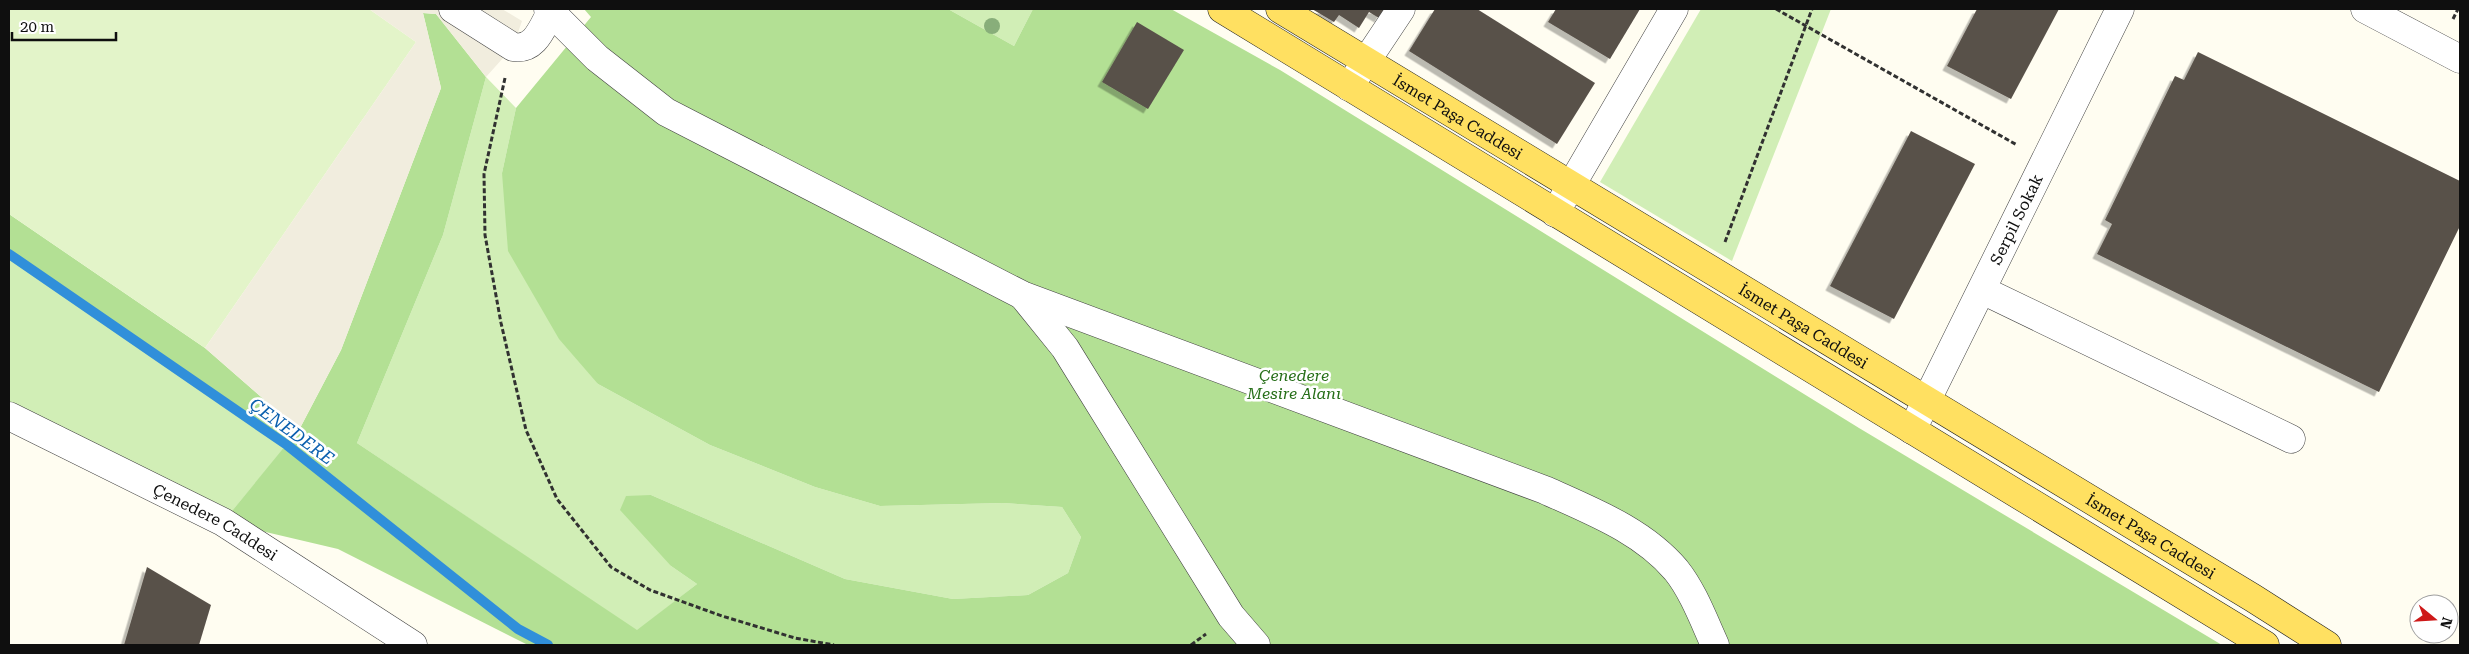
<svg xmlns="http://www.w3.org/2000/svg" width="2469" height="654" font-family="'Roboto Serif',serif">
<defs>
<filter id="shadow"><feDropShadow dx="-4.5" dy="4.5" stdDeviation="0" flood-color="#0004"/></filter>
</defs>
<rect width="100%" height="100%" fill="#fffdf1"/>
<!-- green -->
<g fill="#d1eeb6">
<path d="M948,9H1033L1014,46Z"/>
<path d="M1701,9H1831L1732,261L1600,182Z"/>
<path d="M486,77L516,108L502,173L598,384L710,445L815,487L880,506L1003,503L1062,507L1081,537L1068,573L1028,595L953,599L845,579L651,495L671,566L697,584L637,631L357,443L443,235Z"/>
<path d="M9,254L287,445L223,522L9,416Z"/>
</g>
<!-- forest -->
<path fill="#b3e094" d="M584,9H948L1014,46L1033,9H1171L1280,70L1859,428L2222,645H528L338,549L223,522L286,445L9,254V214L205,348L299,430L341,350L441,88L423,13L436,14L486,77L443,235L357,443L637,630L697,584L671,566L620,510L626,496L651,495L845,579L953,599L1028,595L1068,573L1081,537L1062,507L1003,503L880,506L815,487L710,445L598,384L559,339L508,251L502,173L516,108L591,17Z"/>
<!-- pitch -->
<path fill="#e3f4c9" d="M9,9H369L416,42L205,348L9,214Z"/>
<!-- plaza -->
<path fill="#f1edde" d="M369,9H502L522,21L513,47L486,77L436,14L423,13L441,88L341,350L299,430L205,348L416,42Z"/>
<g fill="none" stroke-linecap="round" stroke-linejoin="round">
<!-- stream -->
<path stroke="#308fda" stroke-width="10" d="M9,254L287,445L518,629L548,645"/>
</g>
<!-- building -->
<g fill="#59514a" filter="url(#shadow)">
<path d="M1312,9H1384L1379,18L1369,12L1359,28L1339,15L1334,22Z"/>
<path d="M1435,9H1477L1595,83L1557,144L1409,51Z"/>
<path d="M1556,9H1640L1610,59L1548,22Z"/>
<path d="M1977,9H2059L2011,99L1947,66Z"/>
<path d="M1137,22L1184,50L1148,109L1102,82Z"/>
<path d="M2198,52L2460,181V226L2379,392L2097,254L2112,224L2105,220L2175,76L2184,80Z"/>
<path d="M1911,131L1975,164L1894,319L1830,286Z"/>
<path d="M147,567L211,605L199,645H124Z"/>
</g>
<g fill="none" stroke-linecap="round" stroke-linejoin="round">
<defs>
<g id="minor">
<path d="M453,9L513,47C535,51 542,28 551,12"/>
<path d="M548,9L597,58L666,112L1022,295L1545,490C1591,511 1642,530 1676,570C1693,591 1704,621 1715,645"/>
<path d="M2365,9L2460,59"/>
<path d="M1349,87L1401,9"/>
<path d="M1555,213L1674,9"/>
<path d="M1982,290L2291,439"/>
<path d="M1023,296L1065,348L1231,616L1256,645"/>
<path id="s1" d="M9,416L223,522L413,645"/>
<path id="s2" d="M1912,430L2120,9"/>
</g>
<g id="major">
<path d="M1222,9L2265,645"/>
<path id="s3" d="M1280,9L2253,598L2327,645"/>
</g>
</defs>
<!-- minor casing -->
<use href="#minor" stroke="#424242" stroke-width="29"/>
<!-- major casing -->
<use href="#major" stroke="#202020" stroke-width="29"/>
<!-- path -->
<g stroke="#313131" stroke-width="3" stroke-dasharray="5 2.5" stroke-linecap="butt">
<path d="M1776,9L2017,145"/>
<path d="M2453,19L2458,9"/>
<path d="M505,78L484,174L485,235L501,323L526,430L557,499L611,567L650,590L722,616L795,638L834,645"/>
<path d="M1725,242L1812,9"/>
<path d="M1191,645L1206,634"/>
</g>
<!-- minor -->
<use href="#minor" stroke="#fff" stroke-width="28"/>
<!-- major -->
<use href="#major" stroke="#ffe061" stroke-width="28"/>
</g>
<!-- trees -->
<circle fill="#88ae7a" cx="992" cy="26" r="8"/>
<g text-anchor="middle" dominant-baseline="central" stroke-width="5" stroke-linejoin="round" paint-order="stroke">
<!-- street labels -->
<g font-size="16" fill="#0f0f0f" stroke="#fff">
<text stroke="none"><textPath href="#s3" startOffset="208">İsmet Paşa Caddesi</textPath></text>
<text stroke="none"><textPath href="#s2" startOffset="235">Serpil Sokak</textPath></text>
<text stroke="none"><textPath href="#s3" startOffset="612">İsmet Paşa Caddesi</textPath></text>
<text stroke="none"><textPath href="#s1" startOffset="232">Çenedere Caddesi</textPath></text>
<text stroke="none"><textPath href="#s3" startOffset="1018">İsmet Paşa Caddesi</textPath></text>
</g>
<!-- park labels -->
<g font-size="16" font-style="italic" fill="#266e18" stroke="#fff">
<text x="1294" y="375">Çenedere<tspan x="1294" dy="18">Mesire Alanı</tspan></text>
</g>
<!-- water labels -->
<g font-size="18" font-style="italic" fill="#0b60ae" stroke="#fff">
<text transform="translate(292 431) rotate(36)">ÇENEDERE</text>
</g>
</g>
<!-- border -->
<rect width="2469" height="654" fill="none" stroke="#0f0f0f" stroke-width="20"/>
<!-- north arrow -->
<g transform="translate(2434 619) rotate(108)"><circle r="24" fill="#ffffff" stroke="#9f9f9f"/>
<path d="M0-4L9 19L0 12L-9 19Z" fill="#ce1919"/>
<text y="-8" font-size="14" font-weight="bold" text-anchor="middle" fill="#0f0f0f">N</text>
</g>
<!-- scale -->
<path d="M12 32v8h104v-8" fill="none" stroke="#0f0f0f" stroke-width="2.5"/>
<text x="20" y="32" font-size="15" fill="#0f0f0f" stroke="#ffffff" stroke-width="4" paint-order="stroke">20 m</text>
</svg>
